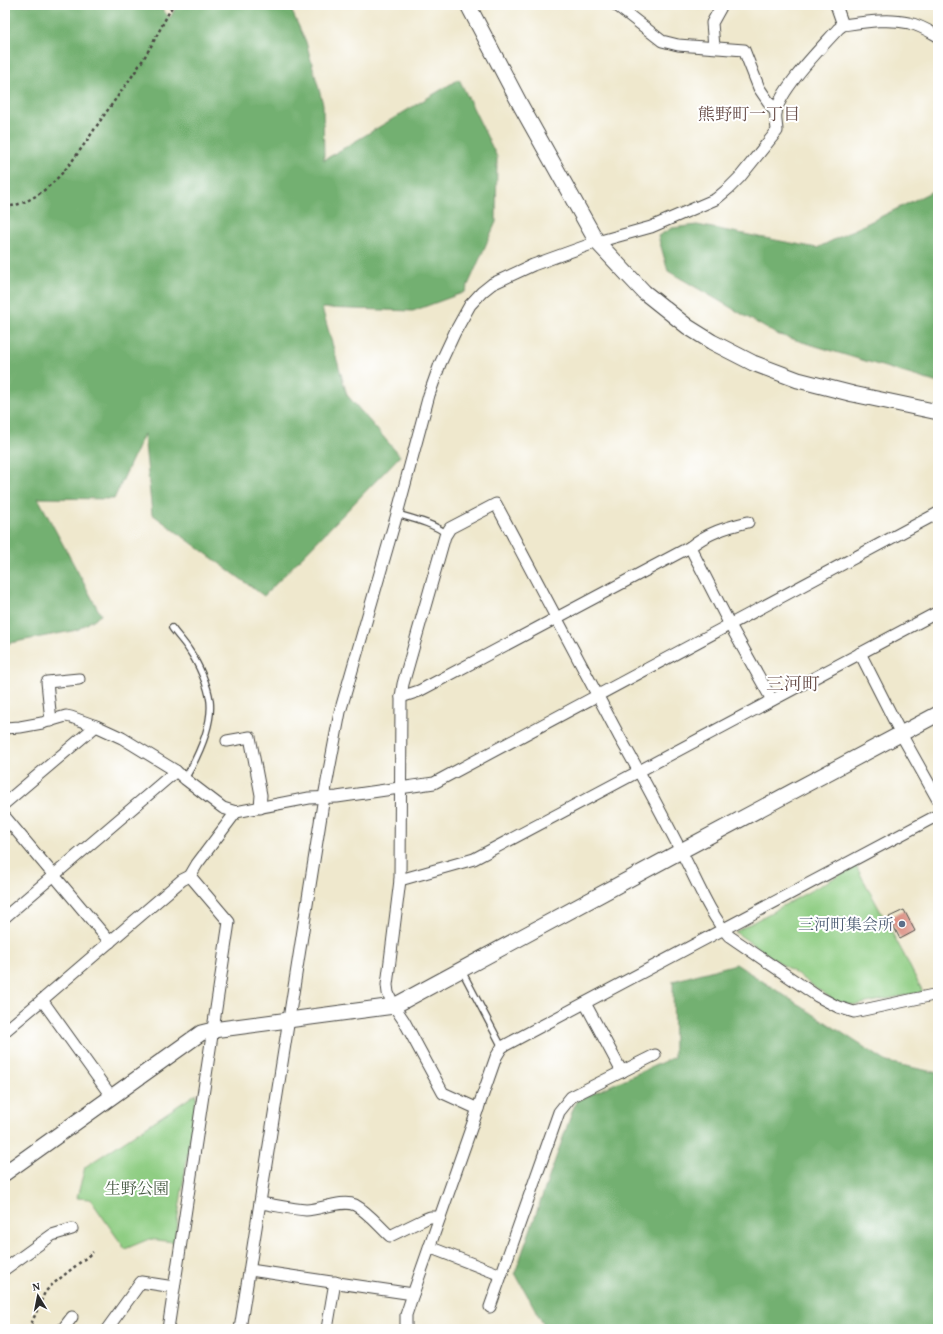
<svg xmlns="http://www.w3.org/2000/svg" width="943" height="1334" font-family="'Gentium Book Plus','Noto Serif JP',serif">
<rect width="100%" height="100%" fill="#fff"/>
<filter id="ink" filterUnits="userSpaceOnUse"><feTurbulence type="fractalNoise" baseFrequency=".025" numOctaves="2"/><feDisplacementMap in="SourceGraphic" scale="8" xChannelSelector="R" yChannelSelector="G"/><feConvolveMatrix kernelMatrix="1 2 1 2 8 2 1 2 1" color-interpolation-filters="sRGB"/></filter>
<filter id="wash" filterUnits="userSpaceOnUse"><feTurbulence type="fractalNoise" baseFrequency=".012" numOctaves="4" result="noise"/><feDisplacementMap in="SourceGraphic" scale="16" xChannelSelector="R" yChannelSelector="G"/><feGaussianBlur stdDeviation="0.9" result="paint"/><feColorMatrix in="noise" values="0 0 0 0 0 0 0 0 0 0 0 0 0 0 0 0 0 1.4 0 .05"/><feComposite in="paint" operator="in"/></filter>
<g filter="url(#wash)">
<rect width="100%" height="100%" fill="#efe8cd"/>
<!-- green -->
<g fill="#8fcd83" stroke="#5d7c57">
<path d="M856,866L903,953L923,992L856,1005L838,1003L735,932Z"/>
<path d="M197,1093L174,1242L149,1239L125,1249L90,1199L77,1198L85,1167Z"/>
</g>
<!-- forest -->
<g fill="#73b071" stroke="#4f6e4e">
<path d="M5,5H158L170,18L177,5H289L306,42L323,104L324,160L459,79L497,157L496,222L465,292L413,311L322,308L347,395L400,456L264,596L152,514L144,434L114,499L38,498L101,615L77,630L5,644Z"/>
<path d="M938,186V383L776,334L668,271L658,236L672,228L697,225L817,248L935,190Z"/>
<path d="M736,964L887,1062L938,1073V1329H546L515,1273L576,1101L674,1057L673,981Z"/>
</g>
<g id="blocks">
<!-- building -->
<path fill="#dc9285" d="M904,910L915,931L900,939L889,917Z"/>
</g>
</g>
<g filter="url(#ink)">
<use href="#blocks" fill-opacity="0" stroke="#484743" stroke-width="1"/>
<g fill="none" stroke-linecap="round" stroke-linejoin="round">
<defs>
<g id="lane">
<path d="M397,514C414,519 432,523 447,534"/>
<path d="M172,628C177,635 184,642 189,650C198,663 208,685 210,701C213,726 197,758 185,779"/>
<path d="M462,971L502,1047"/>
</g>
<g id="street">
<path d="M616,5L662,41L678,45L744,50L759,88L776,113"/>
<path d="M836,5L843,25"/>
<path d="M714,47L712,23L722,5"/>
<path d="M690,547C707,533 727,527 748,522"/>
<path d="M860,653L901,734L938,800"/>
<path d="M401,697L419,691L690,547L730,625L772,700"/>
<path d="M51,721L47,682L79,679"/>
<path d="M5,728L20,727L42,723L66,716L71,717L96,726L122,738L176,771L185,779L223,808L236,812L309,798L337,797L434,783L938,513"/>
<path d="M227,741L250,737L261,795L260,808"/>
<path d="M5,803L96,726"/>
<path d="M5,817L110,942"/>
<path d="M400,880L474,859L938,612"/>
<path d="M5,917L176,771"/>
<path d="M42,1000L111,1096"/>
<path d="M585,1003L622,1072"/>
<path d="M5,1031L42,1000L182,880L190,876L197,864L236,812"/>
<path d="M478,1109L443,1093L404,1021L394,1006L388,993L387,985L400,880L401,697L403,684L445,536L450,528L496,504L619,736C642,776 663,816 684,857C697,882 711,916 729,936L817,996L838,1007L854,1012L938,994"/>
<path d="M260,1203C275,1205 291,1209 306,1210C320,1210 342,1199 355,1205C368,1212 379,1226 390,1236L425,1219L430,1217H440"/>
<path d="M429,1247L501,1275"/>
<path d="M5,1269L52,1235L72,1229"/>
<path d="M250,1270L413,1294"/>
<path d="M490,1307L559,1112L571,1097L655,1055"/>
<path d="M63,1329L72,1317"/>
<path d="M107,1329L141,1282L174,1287"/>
<path d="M168,1329L229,922L190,876"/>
<path d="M240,1329L324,797L340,712L397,514L429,395L440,364L455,332L470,305L482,292L492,284L533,265L597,242L651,227L716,199L729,188L740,177L777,131C777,126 775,119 776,113C779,90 822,47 838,29L843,25C864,22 888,18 909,23C919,25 929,31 938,36"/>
<path d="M327,1329L335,1282"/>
<path d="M406,1329V1315L413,1294L496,1057L502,1047L938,815"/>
</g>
<g id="secondary">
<path d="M468,5L521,106L597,242L644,292L688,327L712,342L753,363L798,380L853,394L938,412"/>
<path d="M5,1173L201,1033L213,1030L394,1006L681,851L938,714"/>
</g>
</defs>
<!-- lane casing -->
<use href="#lane" stroke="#484743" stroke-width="8"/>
<!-- street casing -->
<use href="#street" stroke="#484743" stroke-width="13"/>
<!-- secondary casing -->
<use href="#secondary" stroke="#484743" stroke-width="17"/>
<!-- path -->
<g stroke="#484743" stroke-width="2.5" stroke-dasharray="3 3" stroke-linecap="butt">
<path d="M5,207C52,202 80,149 105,114C119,94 134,75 147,53C156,38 164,21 173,5"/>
<path d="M29,1329L45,1292L53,1284L93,1252"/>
</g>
<!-- lane -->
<use href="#lane" stroke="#fff" stroke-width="5.5"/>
<!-- street -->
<use href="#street" stroke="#fff" stroke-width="11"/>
<!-- secondary -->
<use href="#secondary" stroke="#fff" stroke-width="15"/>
</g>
</g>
<!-- markers -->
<circle fill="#5c6f8a" stroke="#fff" stroke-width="1.5" cx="902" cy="924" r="4"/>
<g text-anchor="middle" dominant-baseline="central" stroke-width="4" stroke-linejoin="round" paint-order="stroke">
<!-- service labels -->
<g font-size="16" fill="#4e5e75" stroke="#fff" text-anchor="end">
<text x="894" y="924">三河町集会所</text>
</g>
<!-- park labels -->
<g font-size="16" fill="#495c45" stroke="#fff">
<text x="137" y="1188">生野公園</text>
</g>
<!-- neighbourhood labels -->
<g font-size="17" fill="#694f4a" stroke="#fff">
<text x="749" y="113">熊野町一丁目</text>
</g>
<!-- quarter labels -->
<g font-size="18" fill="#694f4a" stroke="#fff">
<text x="793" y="683">三河町</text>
</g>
</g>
<!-- margin -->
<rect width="943" height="1334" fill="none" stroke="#fff" stroke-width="20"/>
<!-- north arrow -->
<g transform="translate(38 1296) rotate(350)" stroke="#ffffff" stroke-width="3" paint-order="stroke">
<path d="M0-3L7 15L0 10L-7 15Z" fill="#2b2b2b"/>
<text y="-6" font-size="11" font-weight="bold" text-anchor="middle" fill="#2b2b2b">N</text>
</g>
</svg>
